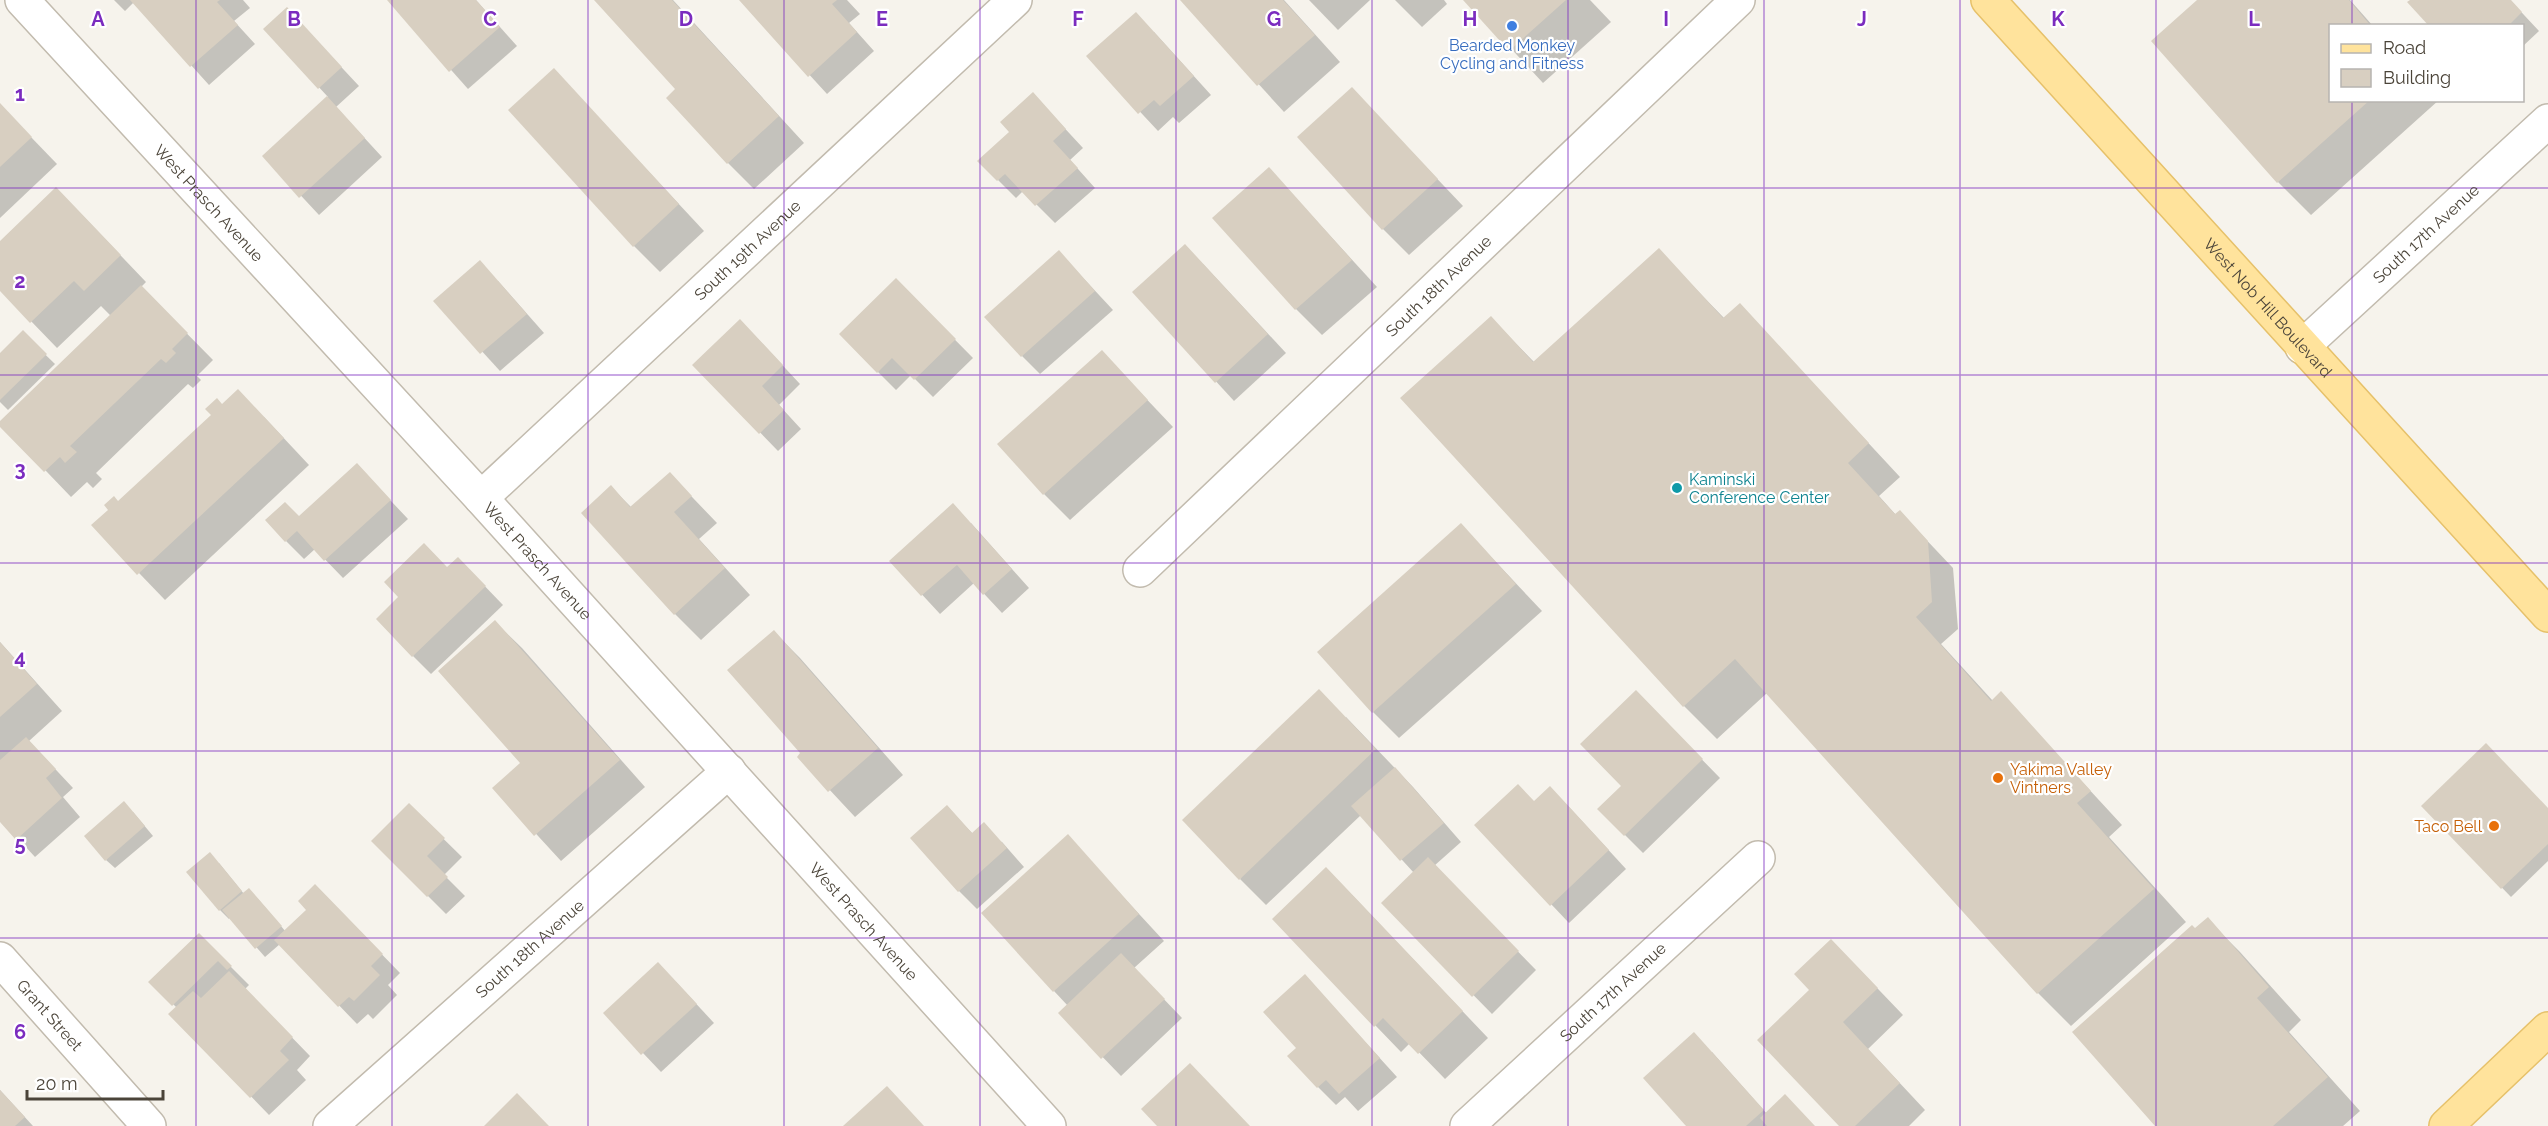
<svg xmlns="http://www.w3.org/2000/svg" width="2548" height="1126" font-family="Raleway,sans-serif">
<rect width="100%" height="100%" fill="#f6f3ec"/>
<!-- shadow -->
<g fill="#0003">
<path d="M114,0H243L250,8L234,21L255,44L209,85L134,2L125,11Z"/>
<path d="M389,0H476L517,46L468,89Z"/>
<path d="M596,0H673L804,143L754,189L728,163L677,89Z"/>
<path d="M741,0H847L860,14L849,23L874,51L827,94Z"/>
<path d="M1182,0H1284L1340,62L1284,112Z"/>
<path d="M1309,0H1370L1338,30Z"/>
<path d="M1395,0H1444L1447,4L1422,27Z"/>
<path d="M1466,0H1590L1611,22L1543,83Z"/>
<path d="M2200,0H2350L2373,26H2330V100H2439L2311,215L2278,182Z"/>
<path d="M2412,0H2510L2539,31L2522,47V26H2431Z"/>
<path d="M287,9L359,86L336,107L382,157L319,215L264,156L328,97L265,29Z"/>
<path d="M1154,32L1211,95L1179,123L1173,117L1158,131L1088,56Z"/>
<path d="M554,70L704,231L660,272L634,246Z"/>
<path d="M1352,89L1463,206L1409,255L1383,229Z"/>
<path d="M1033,94L1083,148L1070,160L1095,188L1055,223L1023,191L1016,198L998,180L1011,132Z"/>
<path d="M0,105L57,164L0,218Z"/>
<path d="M1269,169L1377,287L1322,335L1296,309Z"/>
<path d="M82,215L146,282L141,287L213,360L197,376L201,380L193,388L188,384L96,473L102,479L93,488L87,482L71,497L0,423L111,316L101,306L57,348L0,289V243Z"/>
<path d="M1658,250L1725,319L1740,305L1900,477L1879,496L1896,515L1900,512L1953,568L1958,629L1941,644L1993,701L2001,694L2122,825L2109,837L2186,922L2071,1026L2038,993L1767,693L1717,739L1684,706L1491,318L1535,363Z"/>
<path d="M1059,252L1113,310L1040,374L1022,356Z"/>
<path d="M1203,264L1286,353L1234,401L1134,292Z"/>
<path d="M896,280L973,358L933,397L911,375L896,390L878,372Z"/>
<path d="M498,281L544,333L500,371L436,301Z"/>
<path d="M23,333L55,364L8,410L0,402V355Z"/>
<path d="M758,339L800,384L779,405L801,429L778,451L695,365Z"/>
<path d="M1102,352L1173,427L1070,520L1044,494Z"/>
<path d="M223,406L264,417L309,465L165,600L139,573Z"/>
<path d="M357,465L408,519L343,578L315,549L304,559L286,541L299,518Z"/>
<path d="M670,474L717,523L699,539L750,595L701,640L675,614L611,487L632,508Z"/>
<path d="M971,523L1029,588L1002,613L974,583L940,614L891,561Z"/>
<path d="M1461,525L1542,611L1399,738L1373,712Z"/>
<path d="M447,569L476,577L503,605L431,674L413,656Z"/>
<path d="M495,622L522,648L645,787L561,861L494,788L522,763Z"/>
<path d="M774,632L800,658L903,775L855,817L799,757L802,754Z"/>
<path d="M0,642L62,711L29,741L73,788L63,797L80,817L35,857L0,819Z"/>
<path d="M1636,692L1720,778L1643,853L1599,809L1623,786Z"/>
<path d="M1346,717L1413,787L1461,842L1434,866L1536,970L1492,1014L1383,903L1414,873L1361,815L1266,905L1240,879Z"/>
<path d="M409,805L462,857L444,875L465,896L446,914L373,841Z"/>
<path d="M2423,806L2548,810V861L2511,897Z"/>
<path d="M947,807L973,834L1002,842L1024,867L977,909L959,891Z"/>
<path d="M1569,807L1626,869L1569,923L1551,904Z"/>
<path d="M133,812L153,836L115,868L106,860Z"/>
<path d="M1067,836L1164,941L1134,968L1182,1018L1121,1076L1060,1013L1068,1006L1054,991Z"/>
<path d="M219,863L244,894L258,899L286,932L309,910L333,904L400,973L388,985L397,995L373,1019L368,1014L357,1024L280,944L265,957L230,917L229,919L220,910Z"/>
<path d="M1352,895L1488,1038L1445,1079L1410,1043L1401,1052L1375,1025Z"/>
<path d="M2208,920L2240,952L2301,1020L2289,1032L2360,1111L2343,1126H2157L2195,930Z"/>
<path d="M199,935L249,985L245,989L310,1056L297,1070L306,1080L269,1115L171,1014L177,1008L151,982Z"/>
<path d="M1857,967L1903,1015L1868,1049L1925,1110L1909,1126H1841L1759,1040Z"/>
<path d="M1305,976L1397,1077L1358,1111L1345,1097L1336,1105L1318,1087L1298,1049Z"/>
<path d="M676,982L714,1023L661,1072L605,1013Z"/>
<path d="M1712,1052L1767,1114L1814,1126H1688Z"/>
<path d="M0,1090L33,1126H0Z"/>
</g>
<!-- building -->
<g fill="#d8cfc1">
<path d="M130,0H220L217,2L238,25L190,67Z"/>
<path d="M387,0H476L500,27L449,72Z"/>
<path d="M594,0H672L779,116L727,164L666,98L675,89Z"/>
<path d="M739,0H837L832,4L857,32L808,77Z"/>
<path d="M1180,0H1283L1315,35L1257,86Z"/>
<path d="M1463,0H1566L1509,51Z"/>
<path d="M2197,0H2349L2371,26H2330V100H2370L2277,183L2151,41Z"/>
<path d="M2410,0H2511L2522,12L2508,26H2429L2407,2Z"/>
<path d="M287,7L342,67L318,89L263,29Z"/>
<path d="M1136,12L1194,76L1160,106L1154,100L1138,114L1086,56Z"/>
<path d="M554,68L679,204L633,247L508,110Z"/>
<path d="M1352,87L1438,179L1382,230L1297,137Z"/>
<path d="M1033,92L1066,129L1053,141L1078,168L1035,206L1005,174L997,181L977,161L1009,132L1000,122Z"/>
<path d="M327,96L365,138L299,198L262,156Z"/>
<path d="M0,103L32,137L0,167Z"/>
<path d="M1269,167L1352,260L1295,310L1212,218Z"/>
<path d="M56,187L121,255L84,291L74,281L30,323L0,291V241Z"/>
<path d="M1185,244L1268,334L1215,383L1132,292Z"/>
<path d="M1659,248L1723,318L1740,303L1869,443L1848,463L1895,514L1900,510L1928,541L1932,602L1916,617L1991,701L2001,691L2091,791L2077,803L2154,889L2037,994L1735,659L1683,707L1400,398L1491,316L1533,362Z"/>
<path d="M1059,250L1095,291L1021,357L984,317Z"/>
<path d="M480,260L527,314L480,354L433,301Z"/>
<path d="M896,278L956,339L914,380L892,358L877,373L839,334Z"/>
<path d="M141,285L188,333L172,349L176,353L166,363L161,359L70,446L77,452L65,463L60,457L44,472L0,427V421Z"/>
<path d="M740,319L783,365L762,386L784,410L759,434L692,365Z"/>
<path d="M23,330L47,354L0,400V353Z"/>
<path d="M1102,350L1148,400L1043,495L997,444Z"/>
<path d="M238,389L284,438L137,575L91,525L108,510L104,505L114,496L118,501L211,415L205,409L217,398L222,404Z"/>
<path d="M357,463L391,500L324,561L297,531L285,542L265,520L285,502L299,516Z"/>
<path d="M670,472L692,496L674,512L725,568L674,615L581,513L611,485L630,507Z"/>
<path d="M953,503L1012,569L983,595L957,565L921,596L889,561Z"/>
<path d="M1461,523L1516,584L1372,713L1317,652Z"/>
<path d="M424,543L447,567L458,557L486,586L412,657L376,619L398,597L384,582Z"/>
<path d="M495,620L620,760L534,836L492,788L520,763L438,671Z"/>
<path d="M774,630L878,748L828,792L797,757L800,753L727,670Z"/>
<path d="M0,642L37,684L0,717Z"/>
<path d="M1319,689L1376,749L1239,880L1182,820Z"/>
<path d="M1636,690L1703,759L1624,836L1597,809L1621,786L1580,744Z"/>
<path d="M26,737L56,769L46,778L62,798L16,840L0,822V760Z"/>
<path d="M2486,743L2548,808V844L2501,889L2421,806Z"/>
<path d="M1395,767L1444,823L1400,861L1351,806Z"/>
<path d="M1518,784L1534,801L1550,786L1609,850L1550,906L1474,825Z"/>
<path d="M124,801L145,826L105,861L84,836Z"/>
<path d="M409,803L445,838L427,856L448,877L427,897L371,841Z"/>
<path d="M947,805L972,833L984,822L1007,848L958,892L910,838Z"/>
<path d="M1068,834L1139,914L1053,992L981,913Z"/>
<path d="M210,852L242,891L219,911L186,872Z"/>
<path d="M1428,857L1519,951L1472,997L1381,903Z"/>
<path d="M1326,867L1463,1011L1418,1054L1383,1018L1374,1027L1272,919Z"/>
<path d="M315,884L383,954L371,966L380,975L354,1001L349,997L338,1007L274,940L306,910L298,901Z"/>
<path d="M249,888L282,926L255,949L222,910Z"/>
<path d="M2208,917L2269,987L2257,998L2328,1077L2273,1126H2155L2072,1032L2192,925L2195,928Z"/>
<path d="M199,933L232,966L227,970L218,961L172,1006L148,982Z"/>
<path d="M1831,939L1878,988L1843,1022L1900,1083L1855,1126H1839L1757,1040L1809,990L1794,974Z"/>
<path d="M1121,953L1165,999L1101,1059L1058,1013Z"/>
<path d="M658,962L697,1004L641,1055L603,1013Z"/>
<path d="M229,971L293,1037L280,1051L289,1060L250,1098L168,1014L193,991L201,998Z"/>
<path d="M1305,974L1380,1058L1339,1094L1326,1080L1317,1088L1287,1056L1296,1048L1263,1012Z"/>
<path d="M1694,1032L1764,1110L1746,1126H1686L1643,1078Z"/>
<path d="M1190,1063L1250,1126H1157L1141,1109Z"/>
<path d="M887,1086L924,1126H843Z"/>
<path d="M0,1090L25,1117L15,1126H0Z"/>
<path d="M517,1093L549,1126H484Z"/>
<path d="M1785,1094L1815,1126H1767L1760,1118Z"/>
</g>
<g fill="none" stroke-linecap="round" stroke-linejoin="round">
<defs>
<g id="street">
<path id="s1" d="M22,0L481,498L1049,1126"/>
<path id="s2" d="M2302,347L2548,121"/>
<path id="s3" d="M481,498L1015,0"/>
<path id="s4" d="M1140,570L1738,0"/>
<path id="s5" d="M0,959L149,1126"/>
<path id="s6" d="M330,1126L729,771"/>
<path id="s7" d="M1467,1126L1758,858"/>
</g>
<g id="primary">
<path id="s8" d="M1988,0L2548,615"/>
<path d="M2446,1126L2548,1029"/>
</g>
</defs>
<!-- street casing -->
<use href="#street" stroke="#c2bbae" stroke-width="36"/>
<!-- primary casing -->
<use href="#primary" stroke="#e6c16a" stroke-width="36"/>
<!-- street -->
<use href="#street" stroke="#fff" stroke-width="33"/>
<!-- primary -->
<use href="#primary" stroke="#ffe39c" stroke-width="33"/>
</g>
<!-- grid -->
<path fill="none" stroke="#7b2cbf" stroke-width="1.5" stroke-opacity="0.55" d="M196,0V1126M392,0V1126M588,0V1126M784,0V1126M980,0V1126M1176,0V1126M1372,0V1126M1568,0V1126M1764,0V1126M1960,0V1126M2156,0V1126M2352,0V26M2352,100V1126M0,188H2548M0,375H2548M0,563H2548M0,751H2548M0,938H2548"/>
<!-- markers -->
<circle fill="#3f7fe0" stroke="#fff" stroke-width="2" cx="1512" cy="26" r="6"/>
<circle fill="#0f9aa8" stroke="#fff" stroke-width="2" cx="1677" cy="488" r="6"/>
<g fill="#e8710a" stroke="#fff" stroke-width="2">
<circle cx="1998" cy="778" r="6"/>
<circle cx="2494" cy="826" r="6"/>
</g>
<g text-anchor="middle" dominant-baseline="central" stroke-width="4.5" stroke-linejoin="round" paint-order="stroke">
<!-- shop labels -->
<g font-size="16" fill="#366cbe" stroke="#fff">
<text x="1512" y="45">Bearded Monkey<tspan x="1512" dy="18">Cycling and Fitness</tspan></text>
</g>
<!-- street labels -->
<g font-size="16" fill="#4b4439" stroke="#fff">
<text stroke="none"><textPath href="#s1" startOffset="276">West Prasch Avenue</textPath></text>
<text stroke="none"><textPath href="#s2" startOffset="168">South 17th Avenue</textPath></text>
<text stroke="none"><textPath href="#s3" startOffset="364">South 19th Avenue</textPath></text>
<text stroke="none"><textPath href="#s4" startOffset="412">South 18th Avenue</textPath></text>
<text stroke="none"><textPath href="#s8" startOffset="416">West Nob Hill Boulevard</textPath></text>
<text stroke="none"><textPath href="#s1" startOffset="762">West Prasch Avenue</textPath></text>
<text stroke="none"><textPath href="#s1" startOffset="1248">West Prasch Avenue</textPath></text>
<text stroke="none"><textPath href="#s6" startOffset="267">South 18th Avenue</textPath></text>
<text stroke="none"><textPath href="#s7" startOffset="198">South 17th Avenue</textPath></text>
<text stroke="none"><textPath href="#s5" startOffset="75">Grant Street</textPath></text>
</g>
<!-- culture labels -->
<g font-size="16" fill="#0d838f" stroke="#fff" text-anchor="start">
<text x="1689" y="479">Kaminski<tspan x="1689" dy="18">Conference Center</tspan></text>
</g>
<!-- food labels -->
<g font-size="16" fill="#c56008" stroke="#fff" text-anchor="start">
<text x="2010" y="769">Yakima Valley<tspan x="2010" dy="18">Vintners</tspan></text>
<text x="2482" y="826" text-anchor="end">Taco Bell</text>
</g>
</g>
<g font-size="20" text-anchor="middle" font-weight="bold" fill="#7b2cbf" stroke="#fff" stroke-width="4.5" stroke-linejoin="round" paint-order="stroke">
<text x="98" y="26">A</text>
<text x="294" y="26">B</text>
<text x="490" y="26">C</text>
<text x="686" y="26">D</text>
<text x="882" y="26">E</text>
<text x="1078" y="26">F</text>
<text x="1274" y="26">G</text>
<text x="1470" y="26">H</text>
<text x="1666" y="26">I</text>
<text x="1862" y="26">J</text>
<text x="2058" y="26">K</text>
<text x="2254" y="26">L</text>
<text x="20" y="101">1</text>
<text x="20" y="288">2</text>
<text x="20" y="476">3</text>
<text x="20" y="664">4</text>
<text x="20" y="851">5</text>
<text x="20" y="1039">6</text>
</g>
<!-- legend -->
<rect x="2329" y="24" width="195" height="78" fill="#ffffff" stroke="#b7b4b0" stroke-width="1.5"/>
<rect x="2341" y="44" width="30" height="9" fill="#ffe39c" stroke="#b7b4b0" stroke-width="1.5"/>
<text x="2383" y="54" font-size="18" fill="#4b4439">Road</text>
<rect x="2341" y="69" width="30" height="18" fill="#d8cfc1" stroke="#b7b4b0" stroke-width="1.5"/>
<text x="2383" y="84" font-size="18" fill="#4b4439">Building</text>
<!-- scale -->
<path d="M27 1090v9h136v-9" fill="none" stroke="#4b4439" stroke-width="3"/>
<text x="36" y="1090" font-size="18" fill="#4b4439" stroke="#ffffff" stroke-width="4.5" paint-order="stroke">20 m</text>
</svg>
